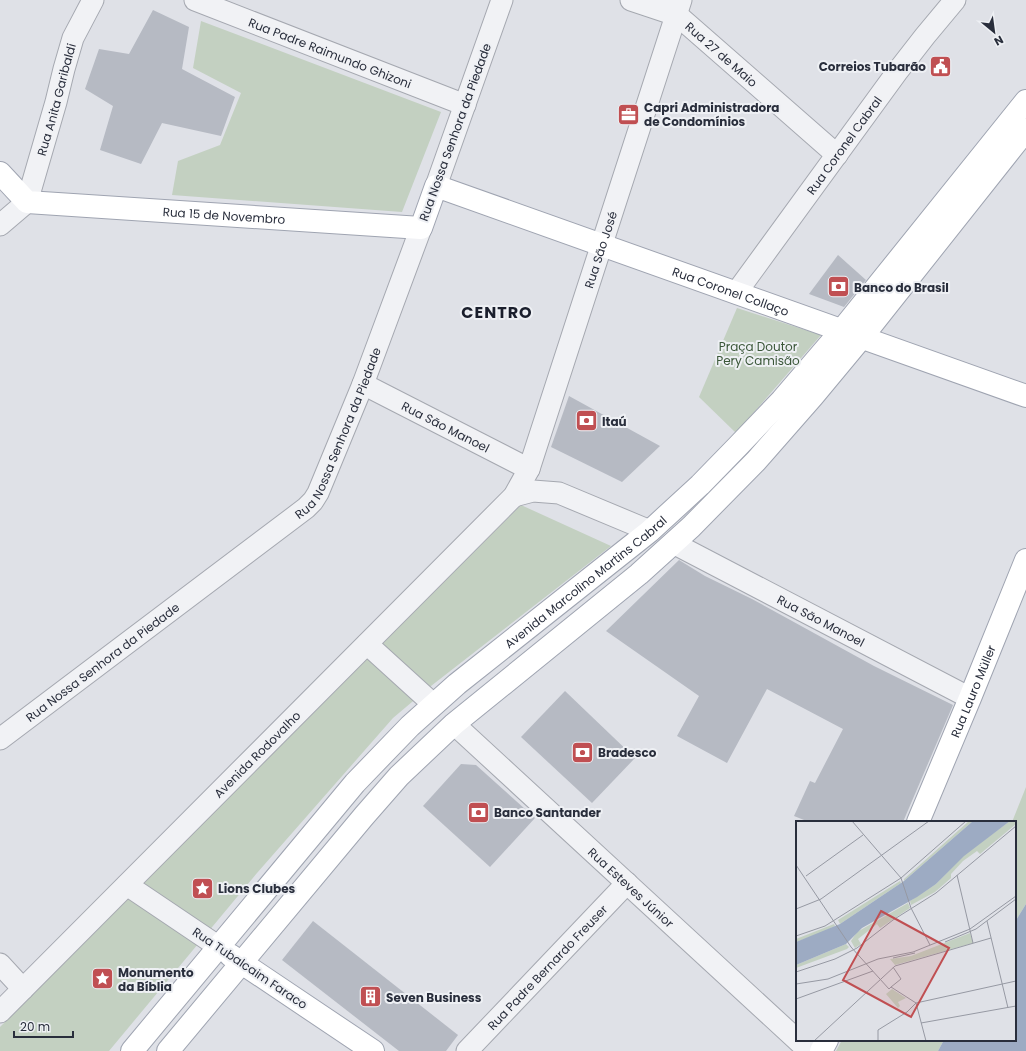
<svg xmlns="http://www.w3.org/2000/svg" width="1026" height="1051" font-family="Poppins,sans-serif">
<rect width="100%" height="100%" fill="#dfe1e7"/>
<!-- green -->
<g fill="#c3d0c1">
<path d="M201,21L441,112L402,212L172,195L178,161L220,145L241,93L193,68Z"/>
<path d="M737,308L821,335L736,433L699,397Z"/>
<path d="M521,505L611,546L431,686L393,718L257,873L109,1051H0V1027Z"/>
<path d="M1026,787V904L1015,922V822H1012Z"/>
<path d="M842,1040H944L938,1051H836Z"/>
</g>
<!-- water -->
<path fill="#9dabc3" d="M1026,904V1051H938L944,1040H1015V922Z"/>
<!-- building -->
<g fill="#b6bac3">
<path d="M153,10L189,27L182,69L235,97L221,136L162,123L141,164L100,150L113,106L85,89L99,49L129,54Z"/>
<path d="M838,255L866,280L844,307L809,294Z"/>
<path d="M569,396L660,446L622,482L551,447Z"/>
<path d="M679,560L705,576L752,599L874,666L953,705L903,822H809L794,816L810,781L815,783L843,729L767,689L727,763L677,736L699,696L606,631Z"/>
<path d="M565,691L635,758L592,803L521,737Z"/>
<path d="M461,764L476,765L535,818L490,867L423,806Z"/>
<path d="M313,921L458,1035L446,1051H399L282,960Z"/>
</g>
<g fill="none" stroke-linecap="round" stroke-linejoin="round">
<defs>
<g id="minor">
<path id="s1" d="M195,0L465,105"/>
<path d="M631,0L673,14"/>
<path id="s2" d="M660,0L837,155"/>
<path d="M436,186L502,0"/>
<path id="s3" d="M0,225L27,202L56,102L64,69L73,38L93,0"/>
<path id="s4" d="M736,293L897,72L925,36L955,0"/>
<path id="s5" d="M363,384L529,469"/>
<path d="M514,496L533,491L559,493L650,531"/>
<path id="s6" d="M673,543L970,698"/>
<path d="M367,644L433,704"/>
<path id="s7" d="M454,724L809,1051"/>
<path id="s8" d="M0,739L306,508L313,501L318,493L363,384L421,228"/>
<path d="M127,885L219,947"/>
<path d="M0,964L23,989"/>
<path id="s9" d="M0,1012L514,496L529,469L681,0"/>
<path id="s10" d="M467,1051L627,883"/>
</g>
<g id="major">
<path id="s11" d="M0,173L27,202L421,228L436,186L1026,396"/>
<path id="s12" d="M918,822L970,698L1026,560"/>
<path d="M230,955L373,1051"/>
<path id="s13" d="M132,1051L355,783L410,726L457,684L650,531L700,485L738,446L782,400L842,330L1026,101"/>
<path d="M168,1051L364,816L399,776L454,724L639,574L691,527L756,461L813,396L862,337L1026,130"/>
<path d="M821,1051L827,1040"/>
</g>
</defs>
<!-- minor casing -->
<use href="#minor" stroke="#a5a8b0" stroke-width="23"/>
<!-- major casing -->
<use href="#major" stroke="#9fa4b1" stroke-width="24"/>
<!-- minor -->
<use href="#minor" stroke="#f1f2f5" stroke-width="21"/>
<!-- major -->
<use href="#major" stroke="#fff" stroke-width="22"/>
</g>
<!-- icons -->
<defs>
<symbol id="civic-square" viewBox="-11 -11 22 22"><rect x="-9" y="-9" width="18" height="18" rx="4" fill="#c04f52" stroke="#eef0f4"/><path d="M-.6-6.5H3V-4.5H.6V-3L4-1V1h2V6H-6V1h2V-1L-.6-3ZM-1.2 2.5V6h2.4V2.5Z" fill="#fff"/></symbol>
<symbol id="office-square" viewBox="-11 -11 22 22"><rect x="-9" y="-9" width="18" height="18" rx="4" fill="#c04f52" stroke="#eef0f4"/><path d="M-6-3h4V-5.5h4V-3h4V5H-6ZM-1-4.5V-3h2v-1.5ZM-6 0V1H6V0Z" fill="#fff"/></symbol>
<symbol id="bank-square" viewBox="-11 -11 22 22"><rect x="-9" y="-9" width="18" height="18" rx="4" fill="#c04f52" stroke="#eef0f4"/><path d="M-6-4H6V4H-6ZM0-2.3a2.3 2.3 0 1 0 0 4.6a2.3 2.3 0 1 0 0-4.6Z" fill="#fff"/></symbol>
<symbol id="sight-square" viewBox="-11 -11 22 22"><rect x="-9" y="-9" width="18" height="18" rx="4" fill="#c04f52" stroke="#eef0f4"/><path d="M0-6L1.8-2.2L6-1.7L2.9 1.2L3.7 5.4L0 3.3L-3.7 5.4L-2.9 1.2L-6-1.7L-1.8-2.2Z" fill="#fff"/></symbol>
<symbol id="building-square" viewBox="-11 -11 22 22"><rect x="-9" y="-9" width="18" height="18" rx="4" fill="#c04f52" stroke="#eef0f4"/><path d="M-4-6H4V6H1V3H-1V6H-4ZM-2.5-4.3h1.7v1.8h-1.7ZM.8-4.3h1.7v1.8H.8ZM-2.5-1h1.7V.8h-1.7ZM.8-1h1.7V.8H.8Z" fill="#fff"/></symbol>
</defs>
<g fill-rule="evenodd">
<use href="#civic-square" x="928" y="54" width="25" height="25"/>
<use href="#office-square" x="616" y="102" width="25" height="25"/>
<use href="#bank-square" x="826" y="274" width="25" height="25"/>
<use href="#bank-square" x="574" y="408" width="25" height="25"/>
<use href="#bank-square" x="570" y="740" width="25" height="25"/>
<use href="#bank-square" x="466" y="800" width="25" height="25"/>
<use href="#sight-square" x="190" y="876" width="25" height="25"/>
<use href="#sight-square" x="90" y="966" width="25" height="25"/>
<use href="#building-square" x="358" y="984" width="25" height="25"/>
</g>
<g text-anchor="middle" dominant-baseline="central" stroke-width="4" stroke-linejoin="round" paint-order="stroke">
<!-- street labels -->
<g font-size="12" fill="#292e3c" stroke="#eef0f4">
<text stroke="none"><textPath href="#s1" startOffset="145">Rua Padre Raimundo Ghizoni</textPath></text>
<text stroke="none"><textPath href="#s2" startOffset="82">Rua 27 de Maio</textPath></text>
<text stroke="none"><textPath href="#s3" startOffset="142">Rua Anita Garibaldi</textPath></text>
<text transform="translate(455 132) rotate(-70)">Rua Nossa Senhora da Piedade</text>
<text stroke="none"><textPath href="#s4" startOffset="183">Rua Coronel Cabral</textPath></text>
<text stroke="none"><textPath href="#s11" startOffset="237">Rua 15 de Novembro</textPath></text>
<text stroke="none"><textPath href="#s9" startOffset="990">Rua São José</textPath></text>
<text stroke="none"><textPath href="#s11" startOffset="792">Rua Coronel Collaço</textPath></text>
<text stroke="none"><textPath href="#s5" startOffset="93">Rua São Manoel</textPath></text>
<text stroke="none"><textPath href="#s8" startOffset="465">Rua Nossa Senhora da Piedade</textPath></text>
<text stroke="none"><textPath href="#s13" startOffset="655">Avenida Marcolino Martins Cabral</textPath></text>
<text stroke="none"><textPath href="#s6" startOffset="167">Rua São Manoel</textPath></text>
<text stroke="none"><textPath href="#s8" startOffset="128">Rua Nossa Senhora da Piedade</textPath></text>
<text stroke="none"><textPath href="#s12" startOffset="142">Rua Lauro Müller</textPath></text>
<text stroke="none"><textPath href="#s9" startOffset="364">Avenida Rodovalho</textPath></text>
<text stroke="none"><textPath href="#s7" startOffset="241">Rua Esteves Júnior</textPath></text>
<text stroke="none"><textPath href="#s10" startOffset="116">Rua Padre Bernardo Freuser</textPath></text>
<text transform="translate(250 968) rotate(34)">Rua Tubalcaim Faraco</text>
</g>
<!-- poi labels -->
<g font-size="12" font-weight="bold" fill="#292e3c" stroke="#eef0f4" text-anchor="start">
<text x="926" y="66" text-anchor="end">Correios Tubarão</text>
<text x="644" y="107">Capri Administradora<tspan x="644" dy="14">de Condomínios</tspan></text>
<text x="854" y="287">Banco do Brasil</text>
<text x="602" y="421">Itaú</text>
<text x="598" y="752">Bradesco</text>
<text x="494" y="812">Banco Santander</text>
<text x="218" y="888">Lions Clubes</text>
<text x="118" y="972">Monumento<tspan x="118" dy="14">da Bíblia</tspan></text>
<text x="386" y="997">Seven Business</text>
</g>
<!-- park labels -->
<g font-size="12" fill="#3a5638" stroke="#eef0f4">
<text x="758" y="346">Praça Doutor<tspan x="758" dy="14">Pery Camisão</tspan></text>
</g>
<!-- district labels -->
<g font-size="16" font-weight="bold" letter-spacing="1" fill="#1b1f2d" stroke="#eef0f4">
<text x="497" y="312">CENTRO</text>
</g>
</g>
<!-- overview -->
<g transform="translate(796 821)">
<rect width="220" height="220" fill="#dfe1e7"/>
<path d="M173,0H177L108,60V58ZM214,0H220V3L184,33L181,30L167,40L155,53V57L139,71L115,84L114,80L140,63L168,34ZM104,60L105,62L44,103L42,99ZM112,82L114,87L84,107L81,103L62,118L65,123L59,127L55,120L61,111ZM38,103L39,105L25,112L0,121V118ZM174,112L177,122L99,144L94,138L115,135ZM50,123L53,126L51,128L0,147V144ZM96,168L110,177L102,181L104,185L102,187L90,173Z" fill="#c3d0c1"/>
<path d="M177,0H214L168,35L140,63L121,76L66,107L50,123L0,144V121L44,103L108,60Z" fill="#9dabc3"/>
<path fill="none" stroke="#9699a3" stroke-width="1" d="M56,0L105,57L115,87L134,124M0,44L55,126L93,168L95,166L120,182L130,220M161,54L177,122M10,55L67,14M0,88L25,78L133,0M191,100L212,187M0,115L29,105L105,57L170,0M149,121L180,108L220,78M97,137L119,132M0,151L39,138L61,127L97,99L140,72L220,5M0,163L32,158L82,138L117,131L174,108L220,75M95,166L105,158L97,146M0,178L77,150M125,202L220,185M18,220L99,145L195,117M82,220V209L111,191L120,182L220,160"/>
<path fill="#c04f52" fill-opacity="0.15" stroke="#c04f52" stroke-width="2" d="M85,90L153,127L115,196L47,159Z"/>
<rect width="220" height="220" fill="none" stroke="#292e3c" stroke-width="2"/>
</g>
<!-- north arrow -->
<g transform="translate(994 32) rotate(151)" stroke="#eef0f4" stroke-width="3" paint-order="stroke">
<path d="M0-3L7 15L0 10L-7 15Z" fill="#292e3c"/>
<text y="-6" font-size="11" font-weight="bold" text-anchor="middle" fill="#292e3c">N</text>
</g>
<!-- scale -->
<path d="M14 1031v6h59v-6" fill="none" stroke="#292e3c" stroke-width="2"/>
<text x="20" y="1031" font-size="12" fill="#292e3c" stroke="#eef0f4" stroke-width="3" paint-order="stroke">20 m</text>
</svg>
